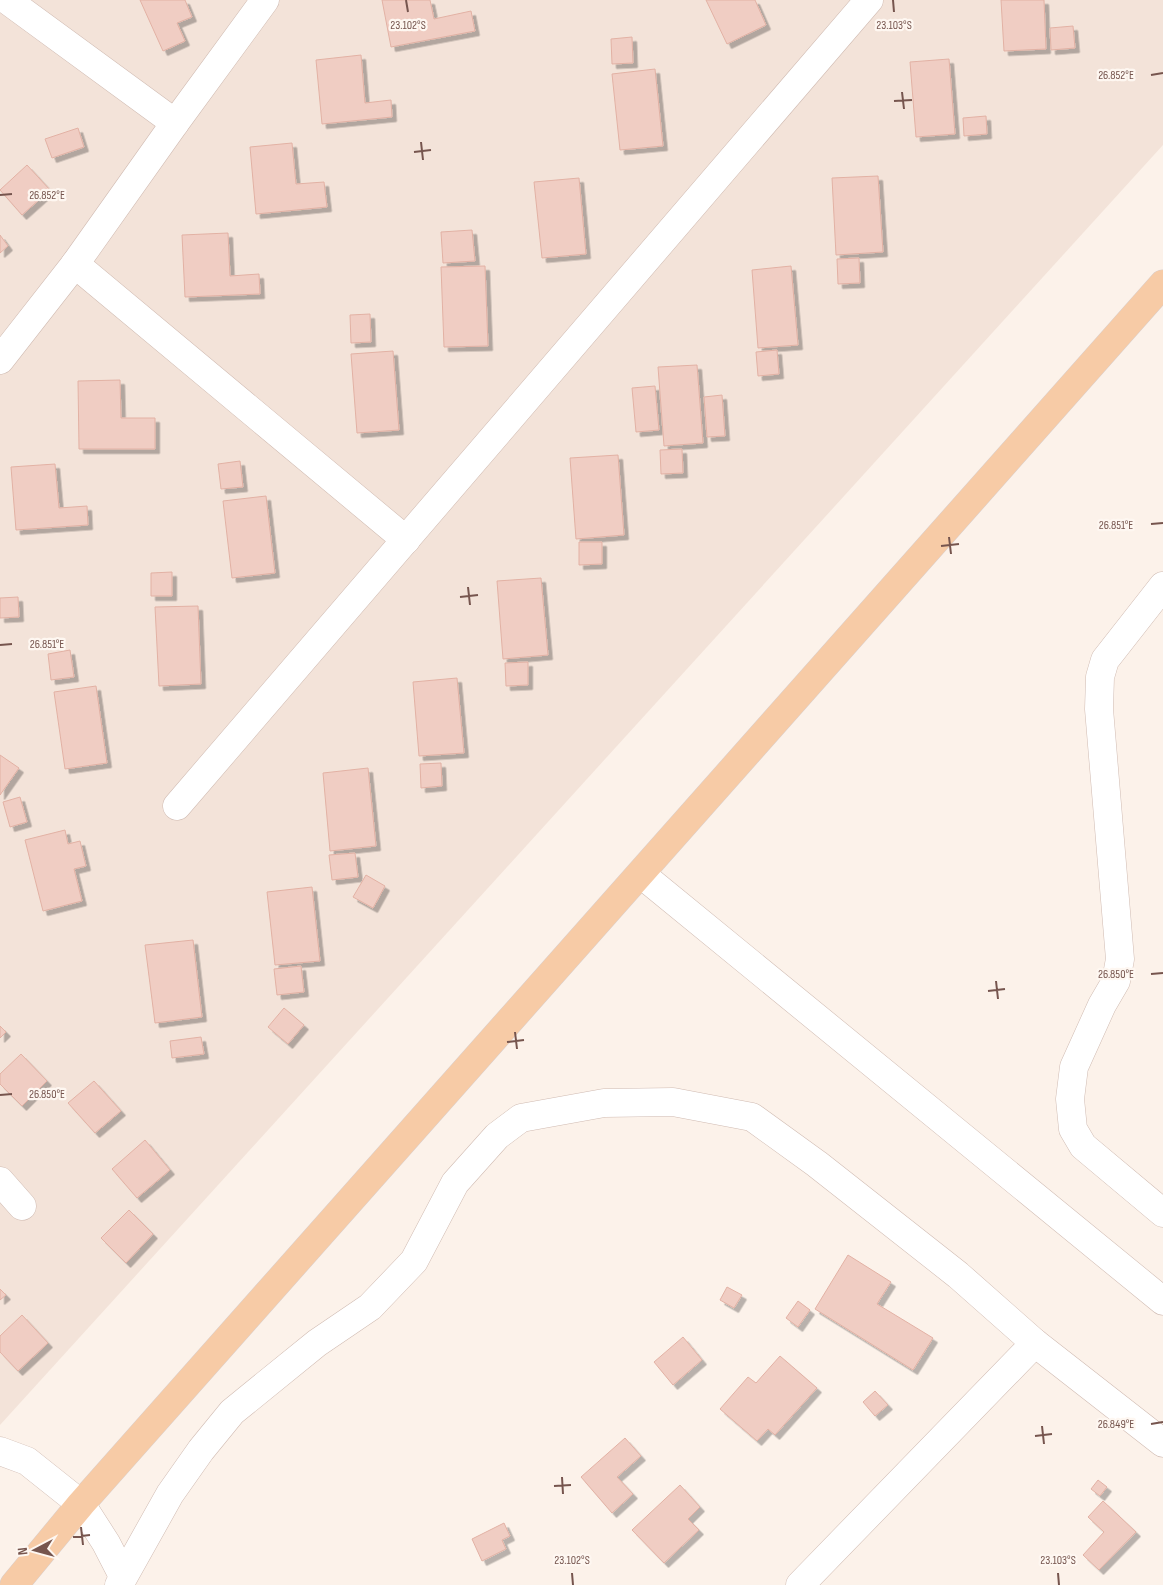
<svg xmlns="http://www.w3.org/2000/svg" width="1163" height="1585" font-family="'Sofia Sans Condensed',sans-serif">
<defs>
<filter id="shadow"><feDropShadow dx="4.5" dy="4.5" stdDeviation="0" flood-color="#0004"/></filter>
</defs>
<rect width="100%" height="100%" fill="#fcf2ea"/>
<!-- residential -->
<path fill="#f3e3d9" d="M0,0H1163V145L0,1425Z"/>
<!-- building -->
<g fill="#f0cdc3" stroke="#e2b1a4" filter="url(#shadow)">
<path d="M140,0H185L192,17L177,23L185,41L163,51Z"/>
<path d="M382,0H430L434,19L471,11L475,31L391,47Z"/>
<path d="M706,0H755L766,25L727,44Z"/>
<path d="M1001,0H1044L1046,49L1004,51Z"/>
<path d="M1073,26L1075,48L1051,50L1050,28Z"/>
<path d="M632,37L633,63L612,64L611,39Z"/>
<path d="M361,55L365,103L391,100L392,117L322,124L316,60Z"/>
<path d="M949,59L955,134L916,137L910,62Z"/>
<path d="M655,69L663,146L620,150L612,74Z"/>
<path d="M986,116L987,134L964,136L963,118Z"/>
<path d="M78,128L84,147L52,158L45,139Z"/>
<path d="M292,143L296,184L324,182L327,207L256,214L250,147Z"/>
<path d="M27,165L50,190L22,215L0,190Z"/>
<path d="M878,176L883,252L836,255L832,178Z"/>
<path d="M579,178L586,254L542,258L534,182Z"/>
<path d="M472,230L475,261L443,263L441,232Z"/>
<path d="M228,233L230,276L259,274L260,294L185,297L182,235Z"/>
<path d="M0,235L8,246L0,253Z"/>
<path d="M859,258L860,283L838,284L837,259Z"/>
<path d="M485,266L488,346L444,347L441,267Z"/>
<path d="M791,266L798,345L758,348L752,270Z"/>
<path d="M370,314L371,342L351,343L350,315Z"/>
<path d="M777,350L779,374L758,376L756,352Z"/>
<path d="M393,351L399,430L357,433L351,354Z"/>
<path d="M697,365L703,443L664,446L658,367Z"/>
<path d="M120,380L121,418H155V449H79L78,381Z"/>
<path d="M655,386L659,430L636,432L632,388Z"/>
<path d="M722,395L725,436L707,437L704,397Z"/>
<path d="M682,449L683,473L661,474L660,450Z"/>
<path d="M618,455L624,535L576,539L570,458Z"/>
<path d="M240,461L243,487L221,489L218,464Z"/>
<path d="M55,464L59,508L87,506L88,525L16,530L11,467Z"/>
<path d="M266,496L275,573L232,578L223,501Z"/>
<path d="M579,542H602V564L579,565Z"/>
<path d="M172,572V596H151V573Z"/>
<path d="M541,578L548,655L503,659L497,581Z"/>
<path d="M18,597L19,617L0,618V598Z"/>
<path d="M198,606L201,684L159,686L155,607Z"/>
<path d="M70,650L74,677L51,680L48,654Z"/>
<path d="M528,662V685L506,686L505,663Z"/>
<path d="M457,678L464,753L419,756L413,682Z"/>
<path d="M96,686L107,763L65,769L54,692Z"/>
<path d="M0,755L19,768L0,795Z"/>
<path d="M441,763L442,786L421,788L420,764Z"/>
<path d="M368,768L376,846L330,851L323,773Z"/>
<path d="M20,797L27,822L10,827L3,802Z"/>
<path d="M65,830L68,844L80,841L86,866L74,869L82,901L43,911L25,840Z"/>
<path d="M355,853L358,877L332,880L329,855Z"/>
<path d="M366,875L385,886L373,908L353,897Z"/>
<path d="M312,887L320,961L275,965L267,892Z"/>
<path d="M193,940L202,1017L155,1023L145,945Z"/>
<path d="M301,966L304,992L277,995L274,969Z"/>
<path d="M284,1008L304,1025L288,1044L268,1027Z"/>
<path d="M0,1026L6,1032L0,1038Z"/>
<path d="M201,1037L204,1054L172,1058L170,1041Z"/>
<path d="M21,1054L47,1081L22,1106L0,1084V1074Z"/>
<path d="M94,1081L121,1111L95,1133L68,1103Z"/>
<path d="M145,1140L170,1170L137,1198L112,1169Z"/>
<path d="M129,1210L153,1234L126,1263L101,1238Z"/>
<path d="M848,1255L891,1282L877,1304L933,1338L913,1370L815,1309Z"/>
<path d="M727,1287L742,1295L734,1308L720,1300Z"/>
<path d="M0,1289L6,1295L0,1300Z"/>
<path d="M798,1301L810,1310L798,1327L786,1318Z"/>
<path d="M22,1315L48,1343L18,1371L0,1352V1336Z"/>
<path d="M683,1337L702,1360L673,1385L654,1362Z"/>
<path d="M780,1356L817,1388L775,1435L768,1429L757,1441L720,1409L748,1377L756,1383Z"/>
<path d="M875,1391L888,1405L875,1416L863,1402Z"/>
<path d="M625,1438L641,1456L617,1477L633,1494L612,1513L581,1477Z"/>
<path d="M1098,1480L1107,1487L1100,1496L1091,1489Z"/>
<path d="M680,1485L700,1507L688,1519L699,1530L664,1563L632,1530Z"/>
<path d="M1103,1501L1136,1532L1099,1570L1083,1555L1104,1532L1088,1517Z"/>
<path d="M504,1523L510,1536L502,1540L506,1549L482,1561L472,1539Z"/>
</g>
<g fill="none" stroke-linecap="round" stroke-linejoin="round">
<defs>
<g id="minor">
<path d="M7,0L175,123"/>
<path d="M75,264L406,540"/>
<path d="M0,360L75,264L175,123L265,0"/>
<path d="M1163,586L1105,660L1100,677L1099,709L1120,959L1116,981L1102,1005L1074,1067L1070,1099L1073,1129L1083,1146L1163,1213"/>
<path d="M177,806L869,0"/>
<path d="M641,874L1163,1301"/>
<path d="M0,1181L22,1206"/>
<path d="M0,1451L27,1461L81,1504L106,1543L123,1576"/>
<path d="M119,1585L170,1494L201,1450L232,1412L317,1343L370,1307L414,1261L455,1183L497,1136L521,1118L604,1103L673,1102L752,1117L817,1164L958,1275L1035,1343L1163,1443"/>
<path d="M800,1585L1035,1343"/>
</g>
<path id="major" d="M14,1585L81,1504L1163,284"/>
</defs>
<!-- minor casing -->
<use href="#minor" stroke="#d0bbb2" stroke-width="29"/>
<!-- major casing -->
<use href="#major" stroke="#d9cfcd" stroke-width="29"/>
<!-- minor -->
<use href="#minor" stroke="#fff" stroke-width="28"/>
<!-- major -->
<use href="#major" stroke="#f7cba6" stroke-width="28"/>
</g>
<!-- ticks -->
<path fill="none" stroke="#76554e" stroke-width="2" d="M406,0L408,12M893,0L894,12M1151,75L1163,73M902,92L904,109M894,101L912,100M421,142L423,160M414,152L431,150M0,195L12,194M1151,524L1163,523M949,537L951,554M941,546L959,544M468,587L470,605M460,597L478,595M0,645L12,644M1151,974L1163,973M996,981L998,999M988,991L1005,989M515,1032L517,1049M507,1042L524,1040M0,1095L12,1094M1151,1424L1163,1422M1042,1426L1044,1444M1035,1436L1052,1434M562,1477L563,1494M554,1486L571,1485M81,1527L83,1545M73,1537L90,1535M572,1573L573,1585M1058,1573L1059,1585"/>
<g font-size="12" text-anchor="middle" fill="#76554e" stroke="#fef7f1" stroke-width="4.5" stroke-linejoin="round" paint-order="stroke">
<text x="408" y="29">23.102°S</text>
<text x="894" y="29">23.103°S</text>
<text x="1116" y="79">26.852°E</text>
<text x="47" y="199">26.852°E</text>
<text x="1116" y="529">26.851°E</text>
<text x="47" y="648">26.851°E</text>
<text x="1116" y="978">26.850°E</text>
<text x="47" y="1098">26.850°E</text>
<text x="1116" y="1428">26.849°E</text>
<text x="572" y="1564">23.102°S</text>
<text x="1058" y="1564">23.103°S</text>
</g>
<!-- north arrow -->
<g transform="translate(35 1550) rotate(264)" stroke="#fef7f1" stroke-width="4" paint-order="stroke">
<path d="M0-4L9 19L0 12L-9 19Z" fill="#76554e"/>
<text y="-8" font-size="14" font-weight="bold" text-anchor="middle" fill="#76554e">N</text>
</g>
</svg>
